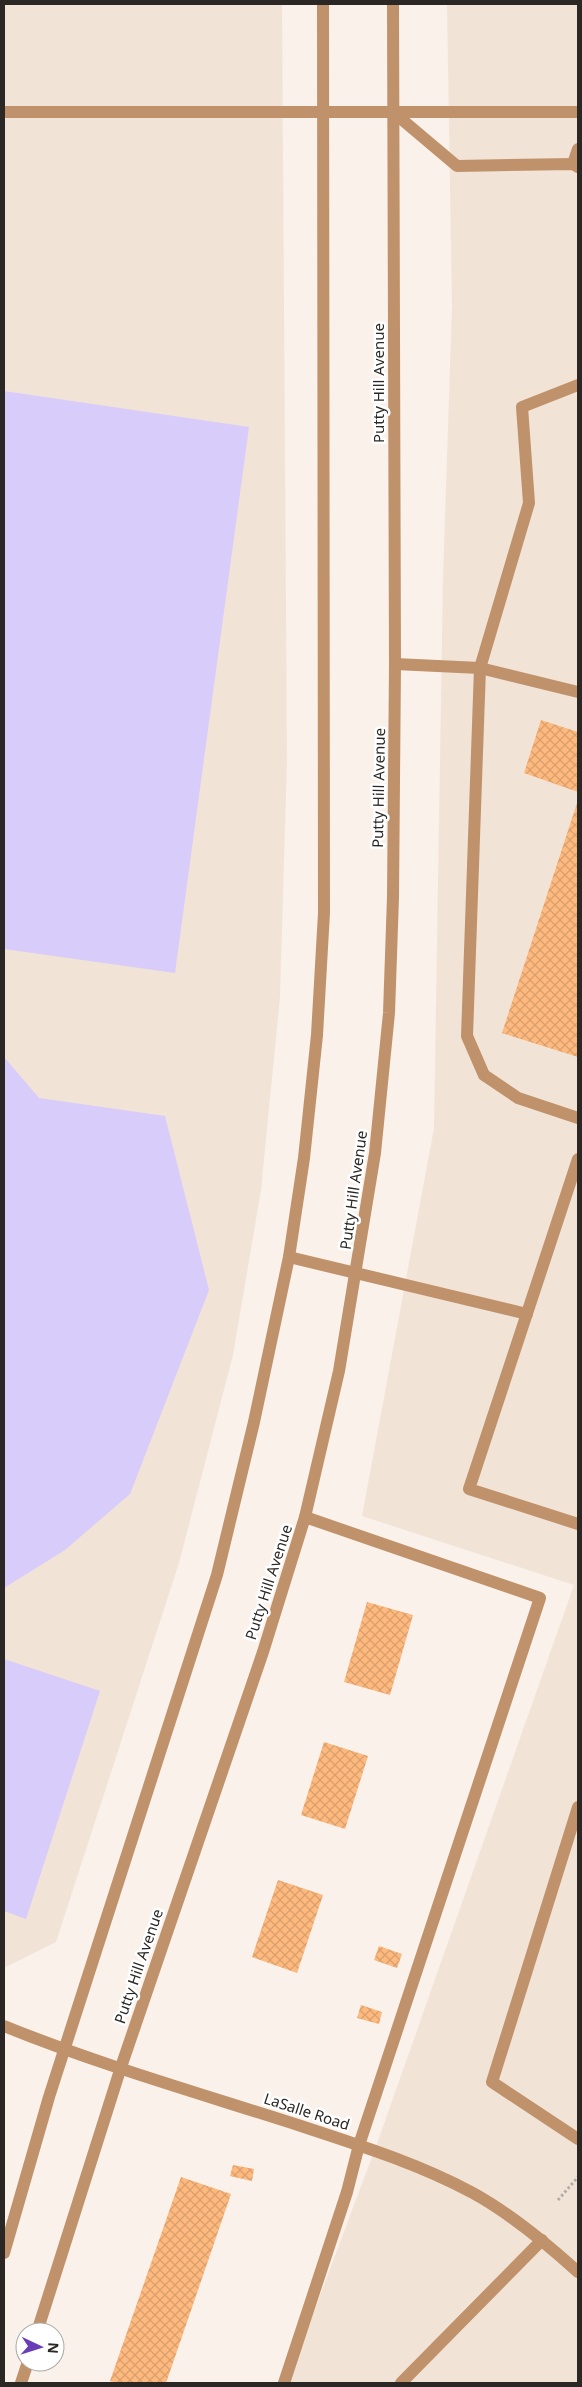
<svg xmlns="http://www.w3.org/2000/svg" width="582" height="2387" font-family="'Noto Sans',sans-serif">
<defs>
<pattern id="building-cross-hatch" width="8" height="8" patternUnits="userSpaceOnUse" patternTransform="scale(1.25)"><rect width="8" height="8" fill="#feb97e"/><path d="M0 0l8 8M0 8l8-8" fill="none" stroke="#da9f6d"/></pattern>
</defs>
<rect width="100%" height="100%" fill="#faf1ea"/>
<!-- built -->
<g fill="#f2e3d7">
<path d="M4,4H282L287,759L280,997L261,1190L233,1355L179,1563L56,1942L4,1968Z"/>
<path d="M447,4H578V2383H289L303,2341L378,2141L574,1585L362,1516L434,1128L443,578L452,307Z"/>
</g>
<!-- pitch -->
<g fill="#d7ccfa">
<path d="M4,391L249,427L175,973L4,949Z"/>
<path d="M4,1057L39,1098L165,1116L209,1290L130,1494L65,1550L4,1588Z"/>
<path d="M4,1659L100,1691L26,1919L4,1911Z"/>
</g>
<!-- building -->
<g fill="url(#building-cross-hatch)">
<path d="M541,720L578,732V792L524,773Z"/>
<path d="M578,800V1057L502,1033Z"/>
<path d="M367,1602L413,1615L390,1695L344,1682Z"/>
<path d="M324,1742L368,1756L345,1829L301,1815Z"/>
<path d="M278,1880L323,1895L297,1973L252,1957Z"/>
<path d="M379,1946L402,1954L397,1968L374,1960Z"/>
<path d="M361,2005L382,2012L379,2024L357,2018Z"/>
<path d="M233,2165L254,2169L252,2181L230,2176Z"/>
<path d="M181,2177L231,2194L166,2383H118L110,2381Z"/>
</g>
<g fill="none" stroke-linecap="round" stroke-linejoin="round">
<!-- path -->
<path stroke="#b4ada7" stroke-width="3" stroke-dasharray="2.5 2.5" stroke-linecap="butt" d="M558,2200L578,2177"/>
<!-- minor -->
<g stroke="#bf926b" stroke-width="12">
<path d="M4,112H578"/>
<path d="M393,112L457,166L573,164L578,167"/>
<path d="M573,164L578,149"/>
<path d="M578,385L522,407L529,503L480,668L467,1036L484,1075L518,1098L578,1118"/>
<path d="M395,664L480,668L578,692"/>
<path d="M578,1159L469,1489L578,1524"/>
<path d="M289,1257L527,1314"/>
<path d="M578,1807L492,2082L578,2139"/>
<path d="M4,2026C100,2065 202,2094 301,2126C359,2145 419,2164 473,2193C511,2214 546,2243 578,2272"/>
<path d="M4,2253L49,2097L217,1575L254,1422L289,1257L304,1158L317,1035L324,913L323,4"/>
<path d="M37,2332L121,2067L263,1652L305,1517L339,1371L375,1153L389,1013L393,897L395,664L393,4"/>
<path d="M21,2383L28,2362"/>
<path d="M284,2383L347,2192L359,2145L540,1598L305,1517"/>
<path d="M401,2383L542,2240"/>
</g>
</g>
<g text-anchor="middle" dominant-baseline="central" stroke-width="5" stroke-linejoin="round" paint-order="stroke">
<!-- street labels -->
<g font-size="15" fill="#2a2724" stroke="#fff">
<text transform="translate(378 383) rotate(-90)">Putty Hill Avenue</text>
<text transform="translate(378 788) rotate(-89)">Putty Hill Avenue</text>
<text transform="translate(353 1190) rotate(-82)">Putty Hill Avenue</text>
<text transform="translate(268 1582) rotate(-72)">Putty Hill Avenue</text>
<text transform="translate(138 1966) rotate(-71)">Putty Hill Avenue</text>
<text transform="translate(307 2111) rotate(18)">LaSalle Road</text>
</g>
</g>
<!-- border -->
<rect width="582" height="2387" fill="none" stroke="#2a2724" stroke-width="10"/>
<!-- north arrow -->
<g transform="translate(40 2347) rotate(94)"><circle r="24" fill="#ffffff" stroke="#aaa9a7"/>
<path d="M0-4L9 19L0 12L-9 19Z" fill="#693db5"/>
<text y="-8" font-size="14" font-weight="bold" text-anchor="middle" fill="#2a2724">N</text>
</g>
</svg>
